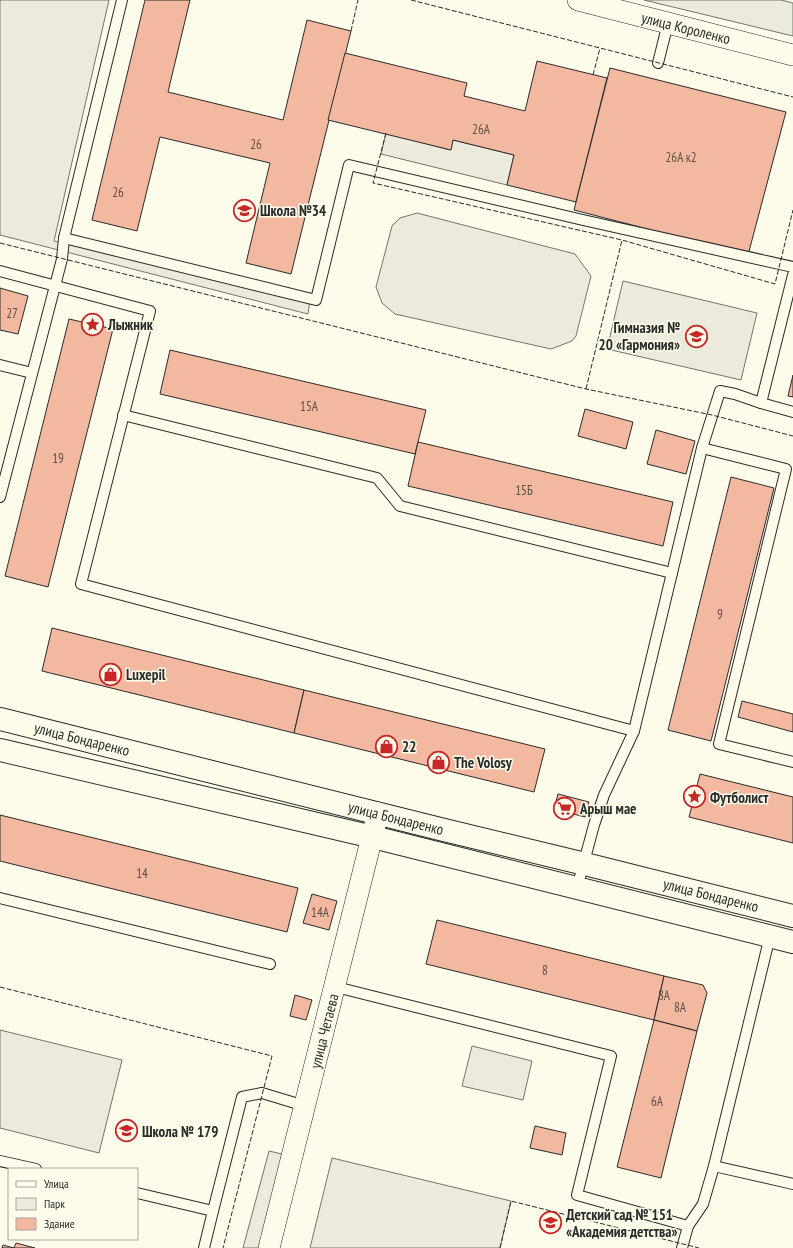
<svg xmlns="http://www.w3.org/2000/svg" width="793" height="1248" font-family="'PT Sans Narrow',sans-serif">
<rect width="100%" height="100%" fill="#fdfbea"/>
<!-- green -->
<g fill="#ecebdb" stroke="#74746e">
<path d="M0,0H109L54,241L310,300L308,314L0,235Z"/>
<path d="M644,0H781L793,3V36Z"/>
<path d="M386,133L450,150L453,140L514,155L507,185L381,154Z"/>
<path d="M417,213L575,254L591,276L576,336L572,341L551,349L395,314L382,303L376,287L392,226L400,218Z"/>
<path d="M623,281L757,313L741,380L607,349Z"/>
<path d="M0,1030L122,1060L99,1153L0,1128Z"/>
<path d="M472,1046L532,1061L523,1100L462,1086Z"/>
<path d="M332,1158L511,1201L500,1248H310Z"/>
</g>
<!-- parking -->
<path fill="#eceadb" stroke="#74746e" d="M269,1151L286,1155L262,1248H243Z"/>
<!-- building -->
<g fill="#f2b8a0" stroke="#2b2b2b">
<path d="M145,0H190L168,92L283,120L307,20L351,31L291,274L246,263L270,163L160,137L137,231L92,220Z"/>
<path d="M345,53L467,83L464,96L525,111L537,61L607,78L576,202L507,185L514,155L453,140L451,150L328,120Z"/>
<path d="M610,68L786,112L748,255L574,210Z"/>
<path d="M0,288L28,296L18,334L0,330Z"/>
<path d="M69,319L113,329L48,587L5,576Z"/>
<path d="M170,350L426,410L415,454L160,394Z"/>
<path d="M793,375V397L788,396Z"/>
<path d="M585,409L633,422L626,449L578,436Z"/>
<path d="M656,430L695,441L686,474L647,464Z"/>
<path d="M418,442L673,502L663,546L408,486Z"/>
<path d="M731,477L774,488L711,741L668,730Z"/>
<path d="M52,628L304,690L294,733L42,671Z"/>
<path d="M304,690L545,749L534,792L294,733Z"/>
<path d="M742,701L793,714V732L738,717Z"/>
<path d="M700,774L793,797V843L689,817Z"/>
<path d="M558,794L589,802L585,817L554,809Z"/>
<path d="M0,815L298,888L287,932L0,861Z"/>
<path d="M312,894L337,901L329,930L303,923Z"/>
<path d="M437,920L664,976L654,1020L426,964Z"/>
<path d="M664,976L703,985L707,993L697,1031L654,1020Z"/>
<path d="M295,995L312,1000L306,1020L290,1016Z"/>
<path d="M654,1020L697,1031L661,1178L617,1167Z"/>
<path d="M535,1126L566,1133L562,1155L530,1148Z"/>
<path d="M16,1243L35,1248H2L3,1245L14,1248Z"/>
</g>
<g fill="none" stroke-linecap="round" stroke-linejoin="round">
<defs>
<g id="lane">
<path d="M658,63L668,23"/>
<path d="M64,238L316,300L349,165L583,220L793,267"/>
<path d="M0,271L150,311L81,584L634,731"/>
<path d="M0,365L32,373"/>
<path d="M761,403L793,412"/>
<path d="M123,415L377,478L400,506L672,573L634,731L604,795L594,825L577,888"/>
<path d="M702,448L720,391L735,394L761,403L793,275"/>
<path d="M0,497L62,259L64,238L122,0"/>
<path d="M672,573L702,448L786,469L719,744L793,762"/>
<path d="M0,898L270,964"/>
<path d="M336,987L611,1056L577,1195L688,1226L703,1204L714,1166L770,936"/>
<path d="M0,1161L36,1169"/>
<path d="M714,1166L793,1184"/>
<path d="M137,1193L213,1211L242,1097L262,1093L305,1106"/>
<path d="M204,1248L213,1211"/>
<path d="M682,1248L688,1226"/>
</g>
<g id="street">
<path d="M578,0L793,55"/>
<path d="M269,1248L378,813"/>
</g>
<g id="secondary">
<path d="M0,719L440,829L585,864L793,916"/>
<path d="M0,750L373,837L793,942"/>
</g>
</defs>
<!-- lane casing -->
<use href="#lane" stroke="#2b2b2b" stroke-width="12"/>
<!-- street casing -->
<use href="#street" stroke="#2b2b2b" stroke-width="22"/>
<!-- secondary casing -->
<use href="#secondary" stroke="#2b2b2b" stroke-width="24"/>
<!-- lane -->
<use href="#lane" stroke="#fdfbea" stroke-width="10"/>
<!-- street -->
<use href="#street" stroke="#fdfbea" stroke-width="21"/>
<!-- secondary -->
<use href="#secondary" stroke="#fdfbea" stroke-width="22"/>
<!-- fence -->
<g stroke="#2b2b2b" stroke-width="1" stroke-dasharray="5 2" stroke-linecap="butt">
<path d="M411,0L793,97"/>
<path d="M351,31L358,0"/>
<path d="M593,75L600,48"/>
<path d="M386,133L373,183L622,240L775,284L793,210"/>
<path d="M0,243L586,389L712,415L793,436"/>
<path d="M586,389L622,240"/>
<path d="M0,987L272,1056L223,1248"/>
<path d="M500,1248L511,1201L699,1248"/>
</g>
</g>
<!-- icons -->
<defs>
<symbol id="school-ring" viewBox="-11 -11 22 22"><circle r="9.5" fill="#fdfbea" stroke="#c62828" stroke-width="1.5"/><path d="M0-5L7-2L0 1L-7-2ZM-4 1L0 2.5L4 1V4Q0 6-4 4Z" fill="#c62828"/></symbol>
<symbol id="sight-ring" viewBox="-11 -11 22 22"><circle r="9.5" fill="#fdfbea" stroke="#c62828" stroke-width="1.5"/><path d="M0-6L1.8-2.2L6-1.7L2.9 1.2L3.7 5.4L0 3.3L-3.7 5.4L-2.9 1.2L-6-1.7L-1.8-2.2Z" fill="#c62828"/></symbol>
<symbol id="shop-ring" viewBox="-11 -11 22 22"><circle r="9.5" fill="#fdfbea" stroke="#c62828" stroke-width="1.5"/><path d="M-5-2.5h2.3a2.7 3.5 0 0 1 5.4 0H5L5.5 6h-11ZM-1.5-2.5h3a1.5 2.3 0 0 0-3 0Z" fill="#c62828"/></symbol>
<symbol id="supermarket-ring" viewBox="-11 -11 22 22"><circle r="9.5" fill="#fdfbea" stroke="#c62828" stroke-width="1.5"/><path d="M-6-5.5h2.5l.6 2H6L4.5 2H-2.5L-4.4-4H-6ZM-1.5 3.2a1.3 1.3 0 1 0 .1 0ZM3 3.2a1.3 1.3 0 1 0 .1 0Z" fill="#c62828"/></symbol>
</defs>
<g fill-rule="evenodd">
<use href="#school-ring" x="232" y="198" width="25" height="25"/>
<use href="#sight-ring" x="80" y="312" width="25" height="25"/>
<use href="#school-ring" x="684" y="324" width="25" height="25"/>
<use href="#shop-ring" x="98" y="662" width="25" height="25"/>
<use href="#shop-ring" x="374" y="734" width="25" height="25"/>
<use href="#shop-ring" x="426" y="750" width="25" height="25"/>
<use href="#sight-ring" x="682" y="784" width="25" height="25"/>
<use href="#supermarket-ring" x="552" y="796" width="25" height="25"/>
<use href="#school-ring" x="114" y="1118" width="25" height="25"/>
<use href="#school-ring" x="538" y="1210" width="25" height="25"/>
</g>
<g text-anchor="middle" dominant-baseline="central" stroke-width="3" stroke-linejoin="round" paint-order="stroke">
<!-- number labels -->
<g font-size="13" fill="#5d4e48">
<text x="481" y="129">26А</text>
<text x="256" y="144">26</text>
<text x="681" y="157">26А к2</text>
<text x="118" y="192">26</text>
<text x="12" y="313">27</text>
<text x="309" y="406">15А</text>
<text x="58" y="458">19</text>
<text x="524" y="490">15Б</text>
<text x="720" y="614">9</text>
<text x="142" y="873">14</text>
<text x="320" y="912">14А</text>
<text x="545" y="970">8</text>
<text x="664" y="995">8А</text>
<text x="680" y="1007">8А</text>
<text x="657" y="1101">6А</text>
</g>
<!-- street labels -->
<g font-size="15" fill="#2b2b2b" stroke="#fdfbea">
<text transform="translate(686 28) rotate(14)">улица Короленко</text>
<text transform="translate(82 739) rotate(14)">улица Бондаренко</text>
<text transform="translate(396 818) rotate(14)">улица Бондаренко</text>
<text transform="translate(711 895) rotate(14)">улица Бондаренко</text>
<text transform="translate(324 1031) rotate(-76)">улица Четаева</text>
</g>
<!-- poi labels -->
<g font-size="15" font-weight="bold" fill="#2b2b2b" stroke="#fdfbea" text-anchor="start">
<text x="260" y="210">Школа №34</text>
<text x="108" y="324">Лыжник</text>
<text x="680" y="327" text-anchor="end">Гимназия №<tspan x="680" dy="17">20 «Гармония»</tspan></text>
<text x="126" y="674">Luxepil</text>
<text x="402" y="746">22</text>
<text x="454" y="762">The Volosy</text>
<text x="710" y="797">Футболист</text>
<text x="580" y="808">Арыш мае</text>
<text x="142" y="1131">Школа № 179</text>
<text x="566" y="1214">Детский сад № 151<tspan x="566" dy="17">«Академия детства»</tspan></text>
</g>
</g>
<!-- legend -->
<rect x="8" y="1168" width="130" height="72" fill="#fdfbea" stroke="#a9a89e"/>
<rect x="16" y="1181" width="20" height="6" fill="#fdfbea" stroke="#a9a89e"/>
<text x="44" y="1188" font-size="12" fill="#2b2b2b">Улица</text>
<rect x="16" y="1198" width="20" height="12" fill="#ecebdb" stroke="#a9a89e"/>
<text x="44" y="1208" font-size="12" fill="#2b2b2b">Парк</text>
<rect x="16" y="1218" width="20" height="12" fill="#f2b8a0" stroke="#a9a89e"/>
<text x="44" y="1228" font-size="12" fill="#2b2b2b">Здание</text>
</svg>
